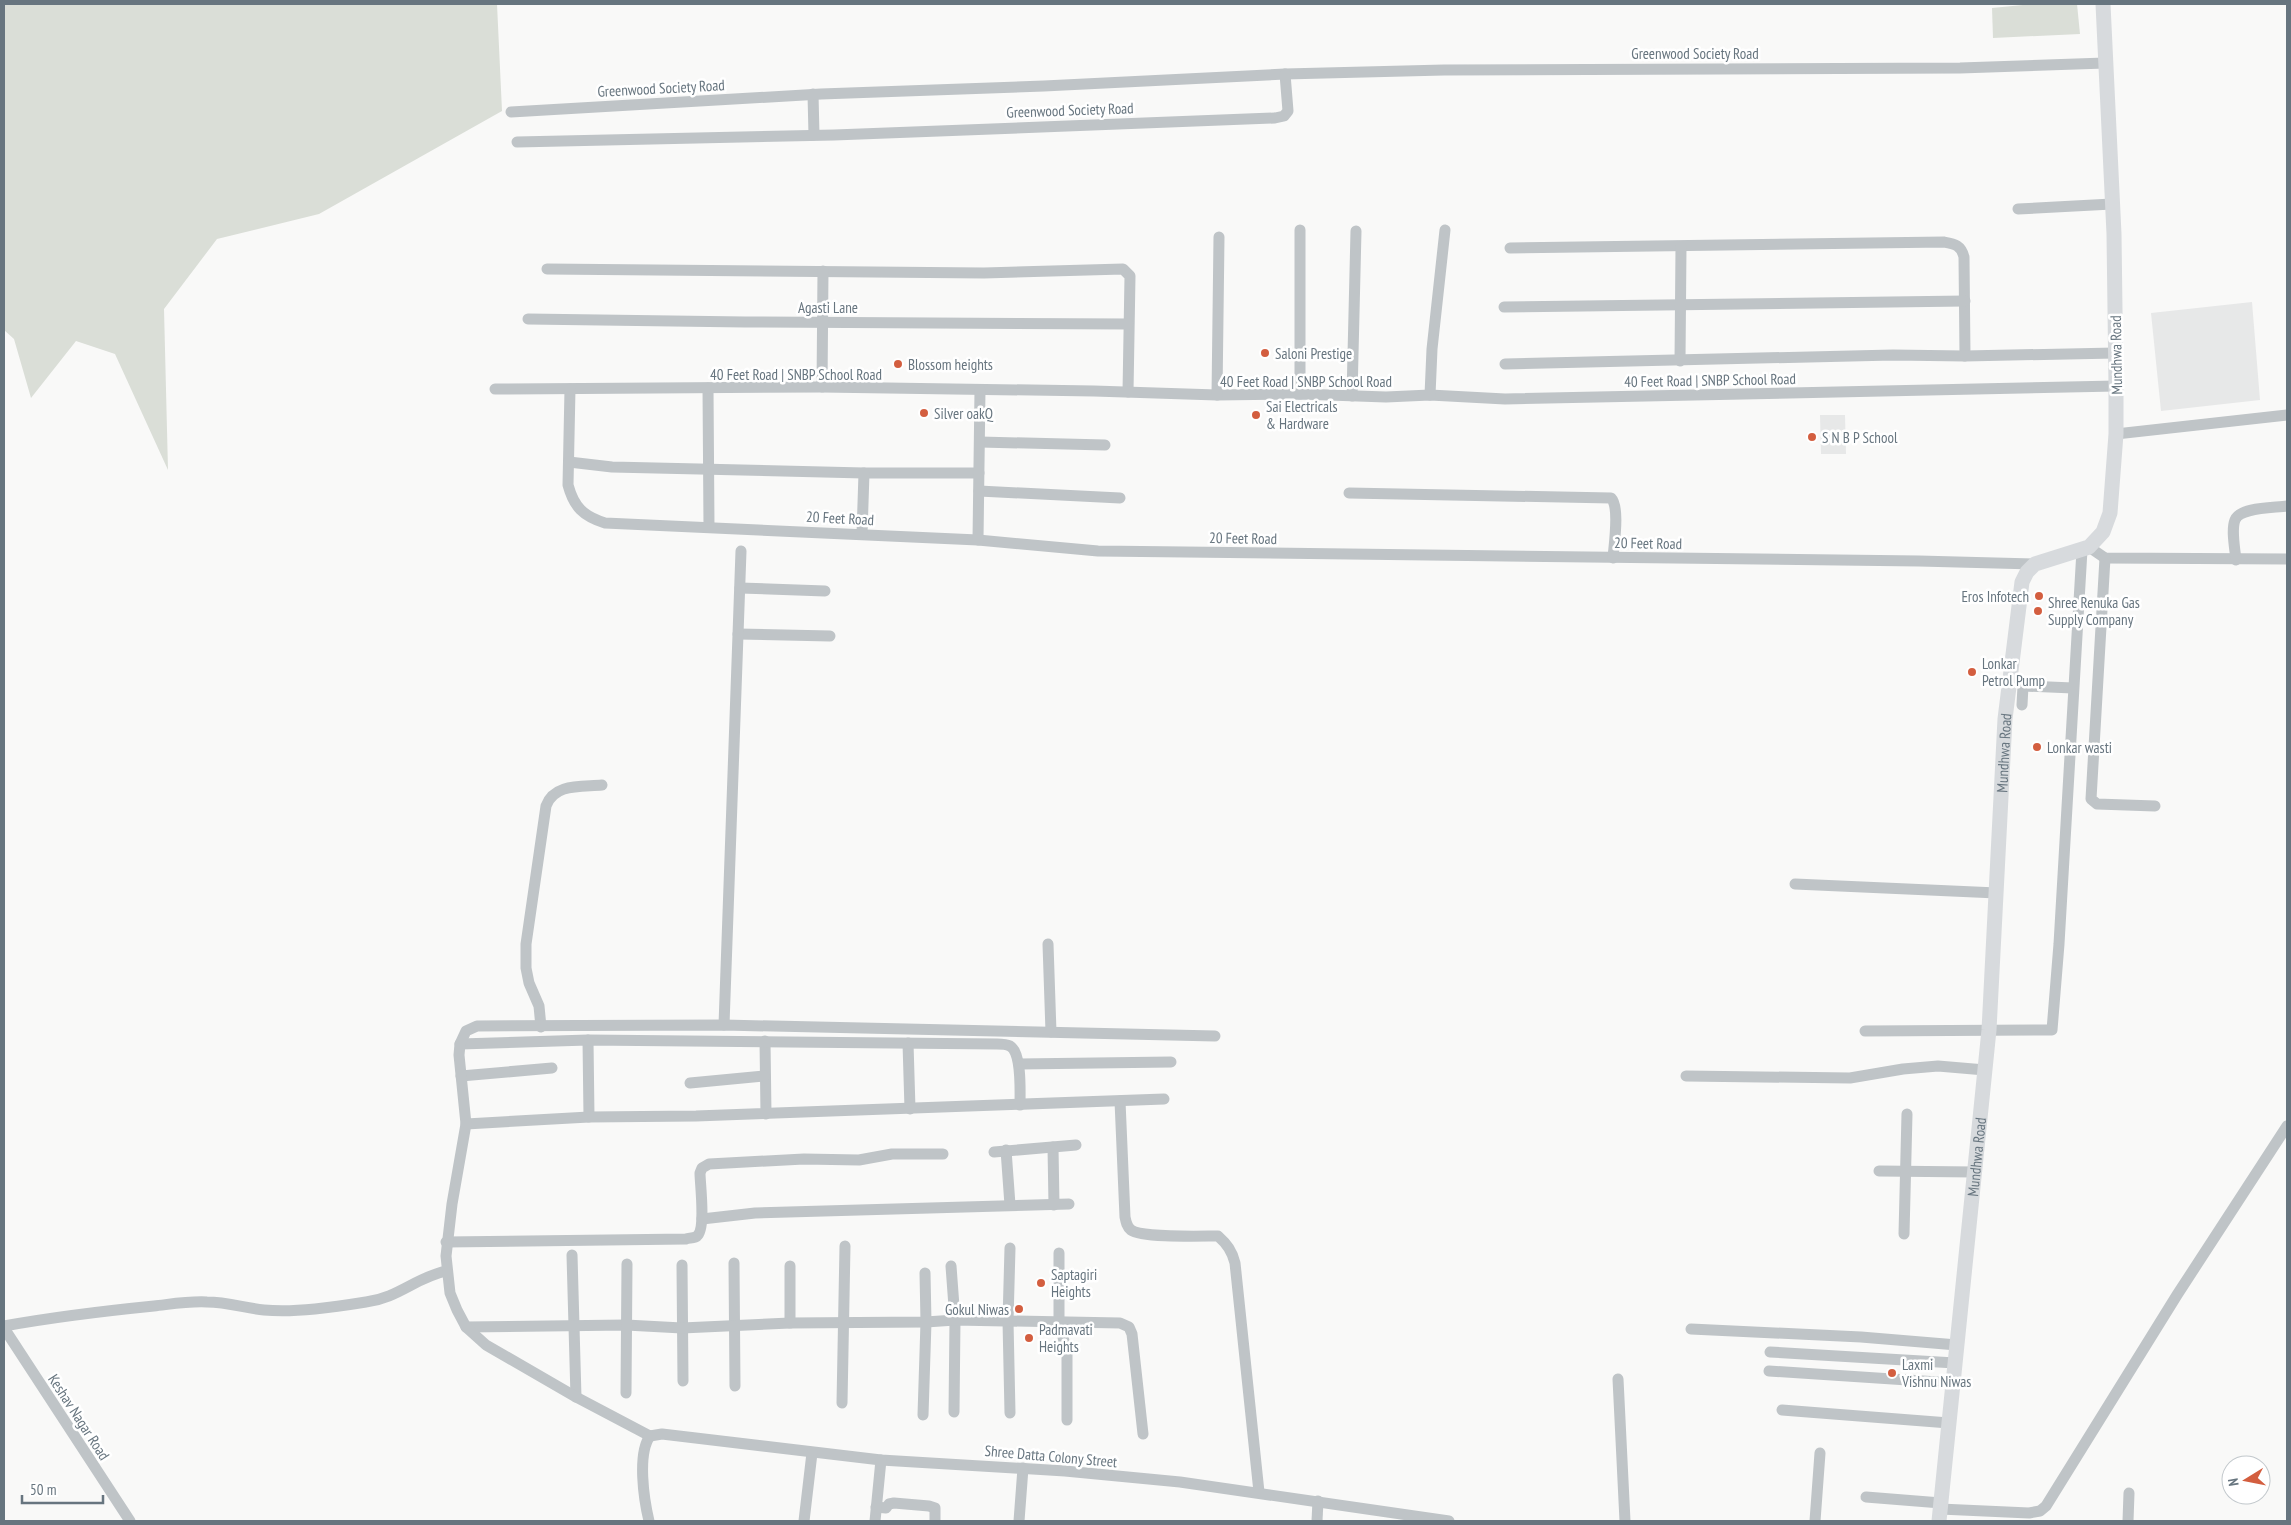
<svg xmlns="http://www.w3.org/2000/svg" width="2291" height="1525" font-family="'PT Sans Narrow',sans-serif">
<rect width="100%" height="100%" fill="#f9f9f8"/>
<!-- built -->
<g fill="#e7e8e8">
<path d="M2252,302L2260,400L2161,411L2151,313Z"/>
<path d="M1820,415H1845L1846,454H1821Z"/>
</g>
<!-- green -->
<g fill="#daded7">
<path d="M4,4H497L502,111L319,214L217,239L164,309L168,470L115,354L76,341L31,398L14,339L4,330Z"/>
<path d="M2033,4H2077L2080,34L1993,38L1992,8Z"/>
</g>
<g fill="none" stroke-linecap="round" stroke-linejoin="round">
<!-- minor -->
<g stroke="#bfc4c7" stroke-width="11">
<path d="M813,94L814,135"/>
<path d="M511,112L821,94L1044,86L1285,74L1444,70L1960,68L2105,63"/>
<path d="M517,142L834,135L1275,118L1284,116L1288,111L1285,74"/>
<path d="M2018,209L2112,204"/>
<path d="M1300,230V394"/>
<path d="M1510,248L1944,242C1955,244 1961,245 1964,257L1965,356"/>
<path d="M547,269L984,273L1123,269L1130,276L1128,392"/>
<path d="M1504,307L1965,301"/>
<path d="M528,319L745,322L1128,324"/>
<path d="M1680,361L1681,247"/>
<path d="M1505,364L1893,355L1965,356L2115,353"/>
<path d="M822,387L823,271"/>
<path d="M708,388L709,527"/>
<path d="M495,389L822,387L1094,391L1217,395L1300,394L1386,397L1430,395L1505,399L2116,386"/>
<path d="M570,389L568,485C574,507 583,516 605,523L978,540L1098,551L1919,561L2035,564"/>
<path d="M1217,395L1219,237"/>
<path d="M1430,395L1432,349L1445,230"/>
<path d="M1352,396L1356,231"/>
<path d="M2116,434L2287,415"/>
<path d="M980,442L1105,445"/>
<path d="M569,462L612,467L864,473H979"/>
<path d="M979,491L1120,498"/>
<path d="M1349,493L1611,498C1620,507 1614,544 1613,558"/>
<path d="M862,534L864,473"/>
<path d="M978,540L980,390"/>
<path d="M2089,547L2105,558L2287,559"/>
<path d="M2105,558L2091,799L2097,804L2155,806"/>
<path d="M2236,560C2235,549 2231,530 2235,520C2240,507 2274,508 2287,506"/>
<path d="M740,588L825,591"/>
<path d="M738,634L830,636"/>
<path d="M2022,705L2023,686L2073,688"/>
<path d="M1795,884L1997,893"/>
<path d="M1048,944L1051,1032"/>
<path d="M724,1025L741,551"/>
<path d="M541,1027L539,1006L529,983L526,968V944L546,806C554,783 582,787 602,785"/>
<path d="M1865,1031L2052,1030L2059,944L2082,550"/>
<path d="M588,1040L589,1117"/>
<path d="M765,1041L766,1114"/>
<path d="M908,1043L910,1109"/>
<path d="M460,1044L588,1040L997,1044C1001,1044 1006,1044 1010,1046C1022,1053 1020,1092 1020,1105"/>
<path d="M1019,1064L1171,1062"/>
<path d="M461,1076L552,1068"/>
<path d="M1686,1076L1850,1078L1903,1069L1938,1066L1985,1070"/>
<path d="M690,1083L764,1076"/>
<path d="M1120,1101L1125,1217C1126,1222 1127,1227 1131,1230C1142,1238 1201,1236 1218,1236C1227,1244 1232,1251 1235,1263L1259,1492"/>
<path d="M466,1124L589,1117L696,1116L1164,1099"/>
<path d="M1053,1147L1054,1205"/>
<path d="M1006,1150L1010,1205"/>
<path d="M994,1152L1076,1145"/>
<path d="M1879,1171L1975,1172"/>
<path d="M702,1219L755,1213L1069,1204"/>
<path d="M1904,1234L1907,1114"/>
<path d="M446,1242L686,1239C689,1238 695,1238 697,1236C706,1229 700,1184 700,1173L702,1168L709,1164L804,1159L859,1160L892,1154H943"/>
<path d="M1010,1248L1008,1321L1010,1413"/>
<path d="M1059,1253V1320L1067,1354V1420"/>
<path d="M572,1255L576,1397"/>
<path d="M734,1263L735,1386"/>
<path d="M682,1265L683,1381"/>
<path d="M951,1266L955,1320L954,1412"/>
<path d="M790,1323V1266"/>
<path d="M4,1326C54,1317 104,1311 154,1306C172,1304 189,1301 207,1302C227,1302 245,1308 264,1310C295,1313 335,1307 366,1302C398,1298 415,1278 446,1271"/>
<path d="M466,1327L626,1325L682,1328L790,1323L926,1322L955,1320L1120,1323L1129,1327L1132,1334L1143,1434"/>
<path d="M4,1328L130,1521"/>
<path d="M1691,1329L1861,1337L1957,1345"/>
<path d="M1770,1352L1955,1363"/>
<path d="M1769,1371L1953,1383"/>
<path d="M1618,1379L1625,1521"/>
<path d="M626,1393L627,1264"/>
<path d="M842,1403L845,1246"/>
<path d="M1782,1410L1949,1423"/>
<path d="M923,1415L926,1322L925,1273"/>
<path d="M650,1436L576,1397L486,1345L466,1327L457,1310L450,1293L446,1256L452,1204L466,1124L459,1055L460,1044L466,1031L477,1026L724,1025L1215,1036"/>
<path d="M650,1436L662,1434L881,1460L1065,1471L1180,1482L1449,1521"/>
<path d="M1866,1497L1941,1503"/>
<path d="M876,1507L886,1508L889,1504L894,1503L929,1506L935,1508V1521"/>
<path d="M1940,1509L2029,1513L2040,1511L2046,1506L2177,1295L2287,1126"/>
<path d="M649,1521C644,1500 637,1454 650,1436"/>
<path d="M804,1521L812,1453"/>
<path d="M875,1521L881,1460"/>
<path d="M1019,1521L1023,1468"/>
<path d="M1317,1521L1318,1501"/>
<path d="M1815,1521L1820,1453"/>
<path d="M2128,1521L2129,1493"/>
</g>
<!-- major -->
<path stroke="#d7dadd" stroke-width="15" id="s1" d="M1939,1521L1989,1030L2005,719L2022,582L2027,572L2035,564L2089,547L2103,532L2110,513L2116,434V386L2114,234L2103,4"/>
</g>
<!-- markers -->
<g fill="#d35e3f" stroke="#fff" stroke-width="2">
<circle cx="1265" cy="353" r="5"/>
<circle cx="898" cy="364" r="5"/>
<circle cx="924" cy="413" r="5"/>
<circle cx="1256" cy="415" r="5"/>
<circle cx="1812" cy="437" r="5"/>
<circle cx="2039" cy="596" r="5"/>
<circle cx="2038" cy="611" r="5"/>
<circle cx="1972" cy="672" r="5"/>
<circle cx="2037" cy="747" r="5"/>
<circle cx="1041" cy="1283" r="5"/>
<circle cx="1019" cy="1309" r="5"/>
<circle cx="1029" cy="1338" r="5"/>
<circle cx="1892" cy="1373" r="5"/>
</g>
<g text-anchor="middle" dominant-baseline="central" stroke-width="5" stroke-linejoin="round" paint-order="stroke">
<!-- street labels -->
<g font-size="15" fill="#67757f" stroke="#fff">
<text x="1695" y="53">Greenwood Society Road</text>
<text transform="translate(661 88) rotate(-3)">Greenwood Society Road</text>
<text transform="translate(1070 110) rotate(-2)">Greenwood Society Road</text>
<text x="828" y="307">Agasti Lane</text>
<text transform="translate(2116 355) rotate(-91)">Mundhwa Road</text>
<text x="796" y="374">40 Feet Road | SNBP School Road</text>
<text transform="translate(1710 380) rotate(-1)">40 Feet Road | SNBP School Road</text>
<text x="1306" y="381">40 Feet Road | SNBP School Road</text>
<text transform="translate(840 518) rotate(3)">20 Feet Road</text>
<text transform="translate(1243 538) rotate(1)">20 Feet Road</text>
<text transform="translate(1648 543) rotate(1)">20 Feet Road</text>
<text stroke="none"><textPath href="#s1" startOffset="771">Mundhwa Road</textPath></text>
<text stroke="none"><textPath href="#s1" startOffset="366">Mundhwa Road</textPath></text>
<text transform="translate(79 1417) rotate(57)">Keshav Nagar Road</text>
<text transform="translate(1051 1456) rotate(5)">Shree Datta Colony Street</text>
</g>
<!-- poi labels -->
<g font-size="15" fill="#67757f" stroke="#fff" text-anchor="start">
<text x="1275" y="353">Saloni Prestige</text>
<text x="908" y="364">Blossom heights</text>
<text x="1266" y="406">Sai Electricals<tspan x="1266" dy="17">&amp; Hardware</tspan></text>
<text x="934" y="413">Silver oakQ</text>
<text x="1822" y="437">S N B P School</text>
<text x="2029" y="596" text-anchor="end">Eros Infotech</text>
<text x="2048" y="602">Shree Renuka Gas<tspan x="2048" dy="17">Supply Company</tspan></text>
<text x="1982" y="663">Lonkar<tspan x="1982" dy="17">Petrol Pump</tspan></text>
<text x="2047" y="747">Lonkar wasti</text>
<text x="1051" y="1274">Saptagiri<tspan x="1051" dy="17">Heights</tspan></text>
<text x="1009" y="1309" text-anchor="end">Gokul Niwas</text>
<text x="1039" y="1329">Padmavati<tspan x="1039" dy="17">Heights</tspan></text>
<text x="1902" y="1364">Laxmi<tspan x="1902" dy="17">Vishnu Niwas</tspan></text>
</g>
</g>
<!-- border -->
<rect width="2291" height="1525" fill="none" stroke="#67757f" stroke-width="10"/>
<!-- north arrow -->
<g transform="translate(2246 1480) rotate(260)"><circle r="24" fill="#ffffff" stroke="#c2c8cc"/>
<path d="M0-4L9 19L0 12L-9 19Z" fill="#d35e3f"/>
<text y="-8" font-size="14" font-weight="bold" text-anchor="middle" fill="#67757f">N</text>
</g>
<!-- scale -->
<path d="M22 1495v8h81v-8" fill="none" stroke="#67757f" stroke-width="2.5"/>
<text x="30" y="1495" font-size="15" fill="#67757f" stroke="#ffffff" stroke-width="4" paint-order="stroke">50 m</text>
</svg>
